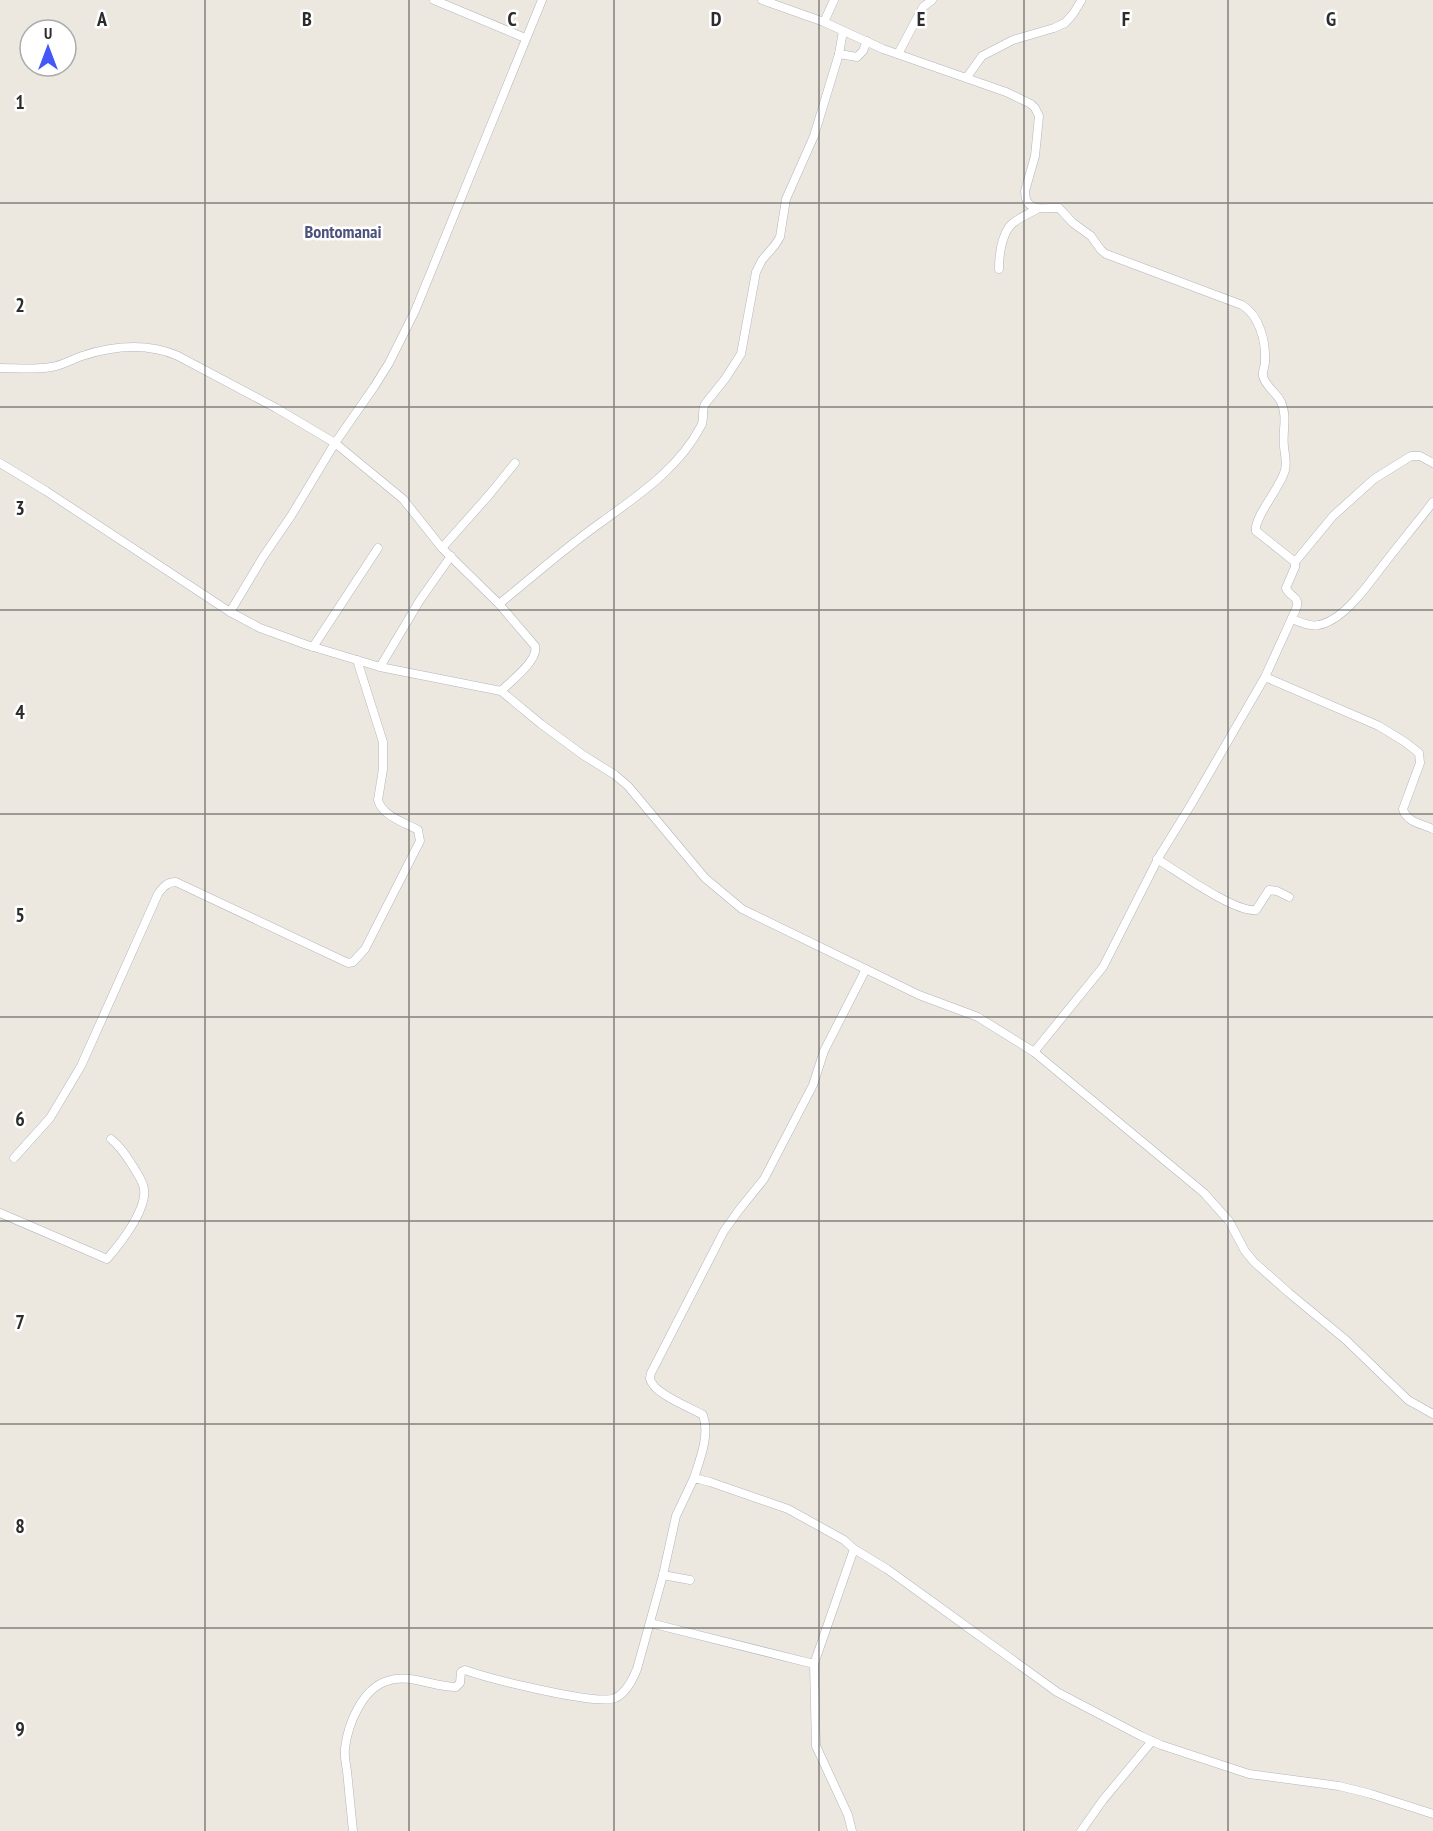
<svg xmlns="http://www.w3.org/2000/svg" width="1433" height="1831" font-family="'PT Sans Narrow',sans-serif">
<rect width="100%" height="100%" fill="#ede8df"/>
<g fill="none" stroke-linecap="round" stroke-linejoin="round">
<defs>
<g id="street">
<path d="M434,0L525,38"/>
<path d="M762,0L824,22L883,49L1006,92L1031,104L1035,108L1039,116L1035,156L1025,191C1025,214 1044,207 1059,208L1073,223L1091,236L1101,250L1106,254L1242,305C1260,316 1266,342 1265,362C1265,367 1262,371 1263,376C1265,386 1277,393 1281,402C1288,416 1282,432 1284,447C1285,456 1287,462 1285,470C1281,487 1253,518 1256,531L1295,562V567L1286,588C1289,597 1301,596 1296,609L1265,677"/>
<path d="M824,22L834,0"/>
<path d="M839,54L857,57L863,51L867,41"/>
<path d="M898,54L923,7L932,0"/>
<path d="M967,77L982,56L1013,40L1054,28L1065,23L1073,14L1081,1"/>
<path d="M999,269C999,256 1001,239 1009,227C1015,219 1029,214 1037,209"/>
<path d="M0,368C17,368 35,370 51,367C61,366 73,359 82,356C113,346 148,343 178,356L276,408L335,443L403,499L442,548L499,604L535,646C539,660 511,681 501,691"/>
<path d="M0,463L46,491L230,612L260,628L307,645L380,667L501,691L541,724L583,755L615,775L628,786L705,878L742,909L919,995L978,1017L1034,1052L1204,1193L1229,1221L1245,1251L1254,1262L1289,1293L1346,1340L1408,1400L1433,1414"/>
<path d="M442,548L489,495L515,463"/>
<path d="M1295,562L1333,516L1374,479L1411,456H1420L1433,463"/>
<path d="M499,604C534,576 567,546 603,521C640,494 679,468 701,426C705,419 701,412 705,404L725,379L741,354L756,272L762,260L775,245L780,237L786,199L814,136L839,54L843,31"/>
<path d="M230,612L263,557L291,516L335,443L374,387L389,363L415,311L542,0"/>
<path d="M1292,619C1300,622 1310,627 1318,625C1344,621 1369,583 1384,564C1400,543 1417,523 1433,502"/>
<path d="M313,647L378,548"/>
<path d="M380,667L420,600L451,556"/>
<path d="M1157,859C1177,871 1235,913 1256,910L1269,890L1277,891L1289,897"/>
<path d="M1034,1052L1103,967L1160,855L1192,803L1265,677L1379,726L1405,742L1419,753L1420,763L1403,809C1406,822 1422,824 1433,829"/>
<path d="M14,1158L50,1118L81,1066L158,894C163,887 167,882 176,882L348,963L353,962L365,949L420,841L418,830C406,823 382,816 378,800L383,769V742L357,660"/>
<path d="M0,1213L107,1259C120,1244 147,1210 144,1189C143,1181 138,1175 134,1168C127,1157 121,1147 111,1139"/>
<path d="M694,1478C700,1459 710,1435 703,1415C691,1408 658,1395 652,1383C649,1379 650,1378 651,1373L724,1231L739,1210L764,1179L813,1085L824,1051L866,969"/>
<path d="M854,1549L887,1569L1057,1692L1141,1736L1161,1745L1249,1774L1339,1786L1371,1794L1433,1814"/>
<path d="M663,1575L690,1580"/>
<path d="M650,1623L814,1664"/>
<path d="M353,1831C351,1811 349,1791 347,1771C346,1764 344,1756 345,1748C348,1724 362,1689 387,1681C409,1673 433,1687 456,1687L460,1683L461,1672L465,1670C487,1678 597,1706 615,1698C625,1694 633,1679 637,1669L663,1575L676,1516L694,1478L710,1482L788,1509L844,1540L854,1549L814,1664L816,1746L848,1815L852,1831"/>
<path d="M1081,1831L1103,1800L1152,1741"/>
</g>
</defs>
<!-- street casing -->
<use href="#street" stroke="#b2b4bf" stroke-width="9"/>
<!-- street -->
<use href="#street" stroke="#fff" stroke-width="8"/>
</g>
<!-- grid -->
<path fill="none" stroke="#2c2c2c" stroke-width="1.5" stroke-opacity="0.55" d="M205,0V1831M409,0V1831M614,0V1831M819,0V1831M1024,0V1831M1228,0V1831M0,203H1433M0,407H1433M0,610H1433M0,814H1433M0,1017H1433M0,1221H1433M0,1424H1433M0,1628H1433"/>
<g text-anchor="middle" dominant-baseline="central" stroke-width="5" stroke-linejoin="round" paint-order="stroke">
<!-- quarter labels -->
<g font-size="18" font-weight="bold" fill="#4d527c" stroke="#fff">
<text x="343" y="231">Bontomanai</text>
</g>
</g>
<g font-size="20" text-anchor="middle" font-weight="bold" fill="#2c2c2c" stroke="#fff" stroke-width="5" stroke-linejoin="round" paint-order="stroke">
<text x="102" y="26">A</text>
<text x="307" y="26">B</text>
<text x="512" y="26">C</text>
<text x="716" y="26">D</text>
<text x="921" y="26">E</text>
<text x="1126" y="26">F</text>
<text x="1331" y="26">G</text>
<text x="20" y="109">1</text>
<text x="20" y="312">2</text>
<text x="20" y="515">3</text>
<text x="20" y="719">4</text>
<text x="20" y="922">5</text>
<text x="20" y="1126">6</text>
<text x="20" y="1329">7</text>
<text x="20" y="1533">8</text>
<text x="20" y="1736">9</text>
</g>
<!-- north arrow -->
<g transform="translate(48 48)"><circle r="28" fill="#ffffff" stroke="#ababab" stroke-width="1.5"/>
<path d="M0-4.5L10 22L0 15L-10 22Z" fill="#4358f6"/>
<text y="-9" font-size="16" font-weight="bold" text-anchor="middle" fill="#2c2c2c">U</text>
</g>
</svg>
